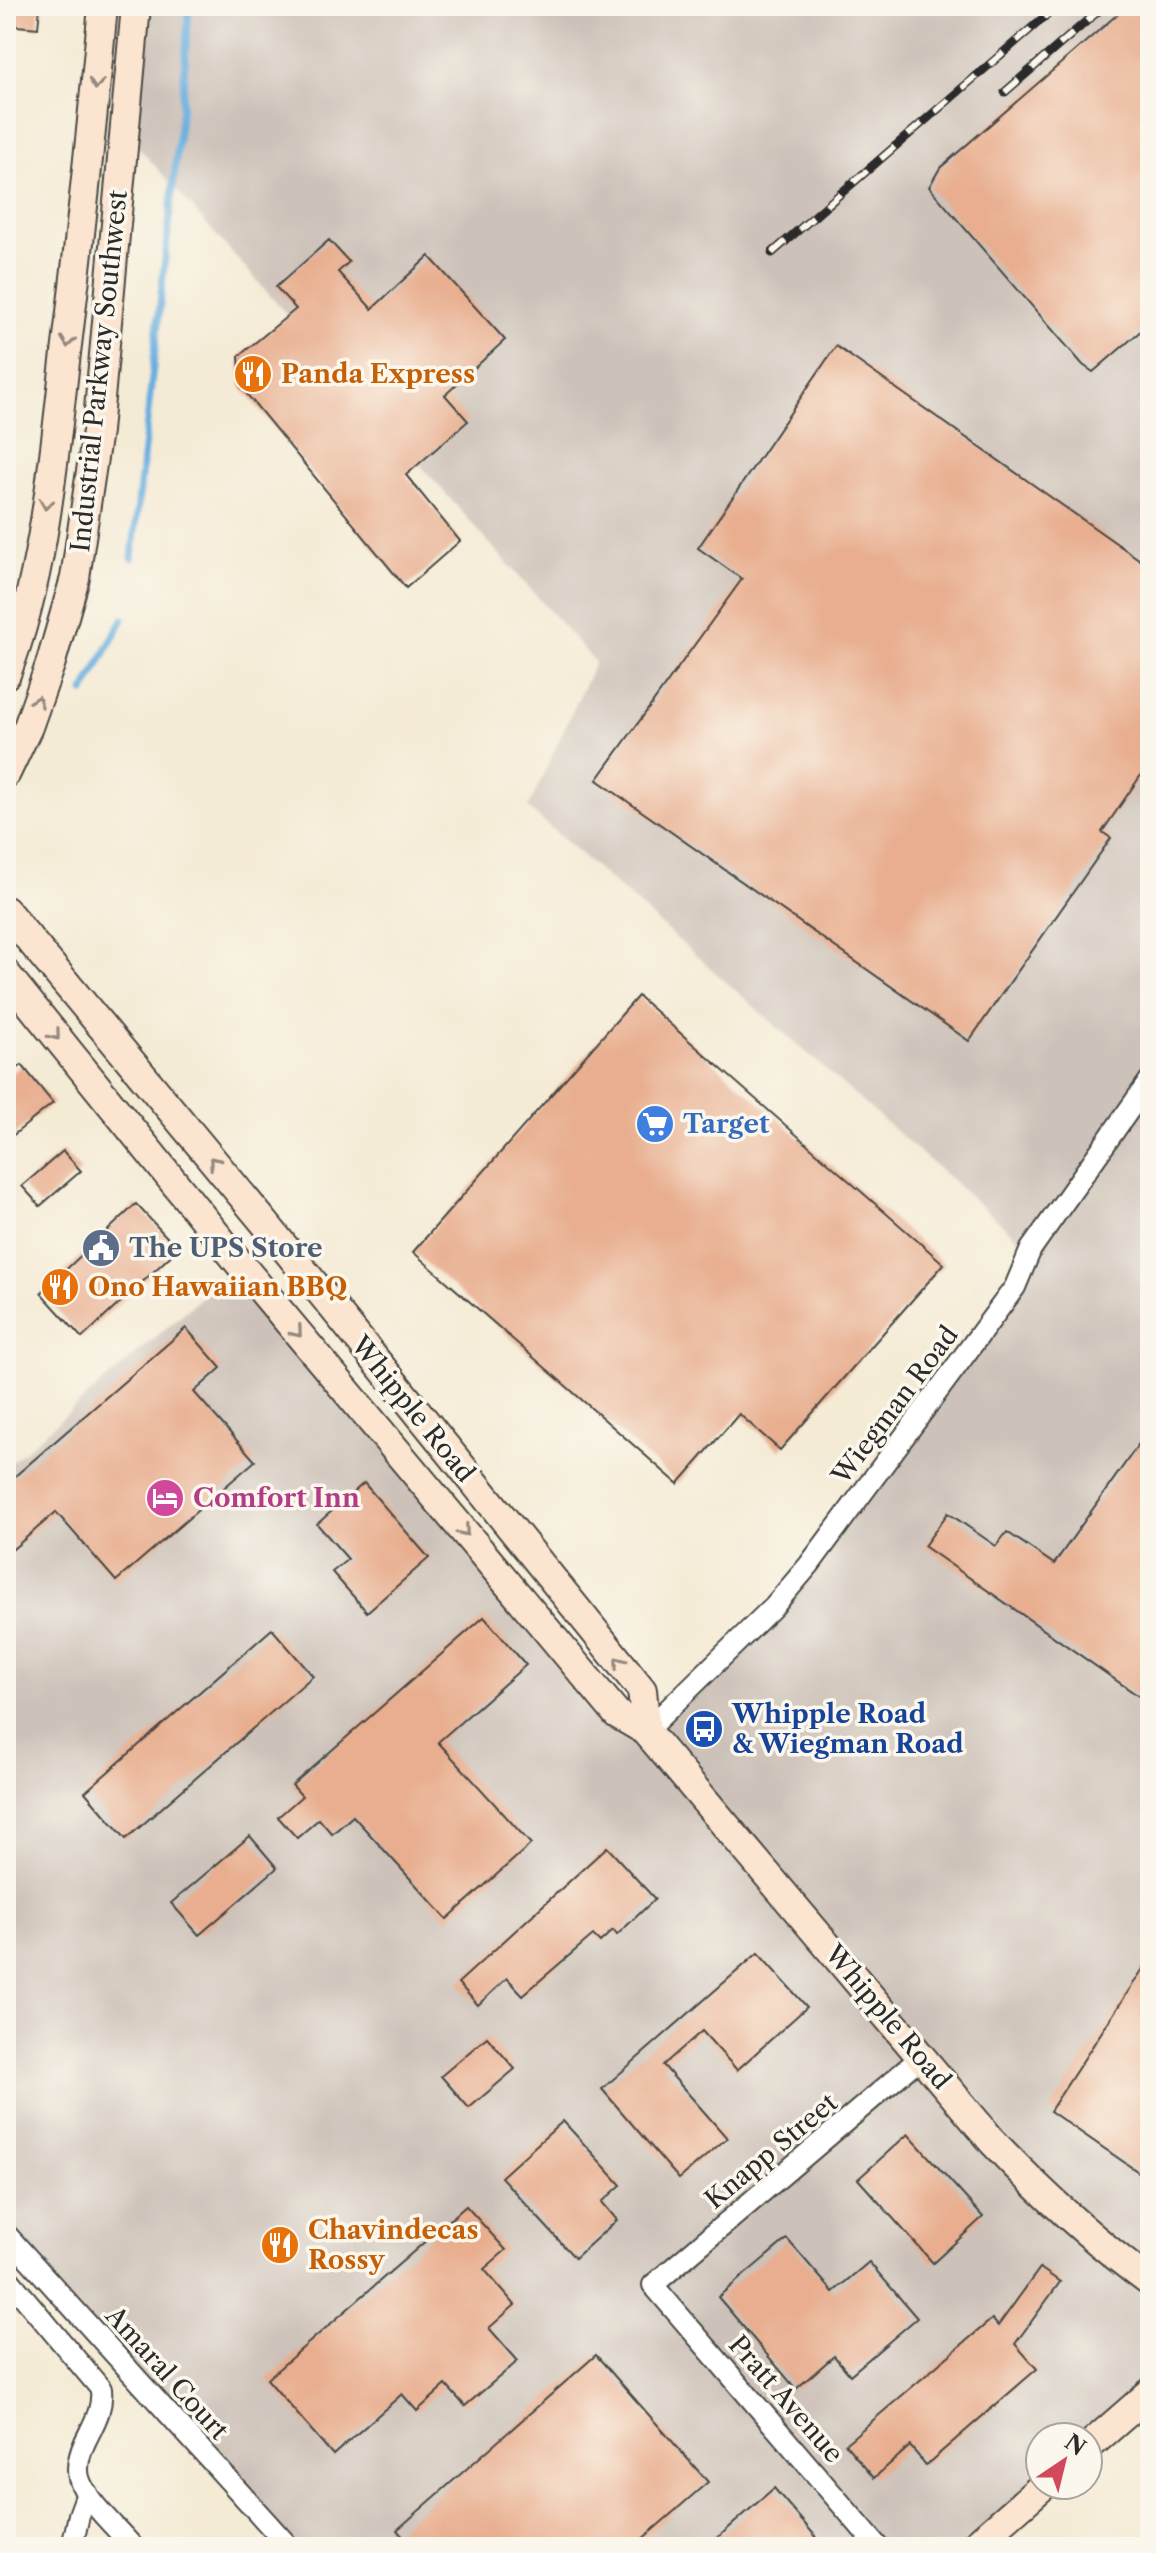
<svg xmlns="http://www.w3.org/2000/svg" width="1156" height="2553" font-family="'Libre Caslon Text',serif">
<rect width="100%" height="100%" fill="#fbf7ec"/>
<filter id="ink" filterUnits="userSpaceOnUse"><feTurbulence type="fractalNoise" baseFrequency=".0125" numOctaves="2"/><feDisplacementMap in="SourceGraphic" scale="16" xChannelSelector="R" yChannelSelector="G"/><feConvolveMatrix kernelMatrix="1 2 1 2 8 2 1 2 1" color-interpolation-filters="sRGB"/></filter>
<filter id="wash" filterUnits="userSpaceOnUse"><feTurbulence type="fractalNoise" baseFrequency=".006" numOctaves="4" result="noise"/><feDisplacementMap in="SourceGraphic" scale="32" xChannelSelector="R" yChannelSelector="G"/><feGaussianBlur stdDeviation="1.8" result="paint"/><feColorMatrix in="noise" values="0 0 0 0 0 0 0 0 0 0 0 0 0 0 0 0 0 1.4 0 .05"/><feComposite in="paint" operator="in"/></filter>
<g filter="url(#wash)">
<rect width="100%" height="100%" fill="#f4ebd5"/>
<!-- industrial -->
<path fill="#cdc2b9" d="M136,6H1150V2393L1088,2437H1040V2485L973,2547H289L6,2234V1467L240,1264L646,1731L774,1606L1031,1250L528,808L595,662L125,132Z"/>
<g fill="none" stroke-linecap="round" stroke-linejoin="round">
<!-- stream -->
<g stroke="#68aedf" stroke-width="7">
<path d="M132,558L182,105L189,6"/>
<path d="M84,692L123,619"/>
</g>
</g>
<g id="blocks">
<!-- building -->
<g fill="#e8ae8f">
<path d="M6,6H40L38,28L6,25Z"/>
<path d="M1127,6H1150V323L1093,372L1083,365L929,187L940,168Z"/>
<path d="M329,240L349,262L338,272L372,309L429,256L505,340L445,395L468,421L406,475L460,541L406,588L241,387L239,356L296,309L276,287Z"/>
<path d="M836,346L1150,567V762L1102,832L1111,838L969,1041L597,780L742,579L698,548Z"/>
<path d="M638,996L944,1264L780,1450L739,1414L678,1484L413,1252Z"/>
<path d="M22,1065L53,1103L6,1141V1077Z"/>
<path d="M63,1151L81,1171L40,1206L22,1186Z"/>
<path d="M136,1204L178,1249L82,1338L41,1293Z"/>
<path d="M186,1328L221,1368L194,1392L255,1461L116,1581L56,1512L6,1555V1484Z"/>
<path d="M1150,1428V1704L924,1546L948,1513L996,1546L1007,1532L1054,1564Z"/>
<path d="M364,1483L429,1558L367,1612L332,1572L348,1559L317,1524Z"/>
<path d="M484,1617L526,1665L438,1742L531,1844L447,1919L353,1816L332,1834L319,1819L297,1838L278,1817L302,1796L292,1785Z"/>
<path d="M272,1629L313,1676L126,1839L85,1792Z"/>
<path d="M250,1836L277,1868L199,1935L171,1903Z"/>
<path d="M607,1847L655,1899L617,1935L613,1930L600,1942L593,1935L523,1995L507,1978L478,2005L458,1983Z"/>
<path d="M758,1953L807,2007L737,2070L702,2031L663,2065L727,2138L679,2179L602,2089Z"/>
<path d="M1150,1958V2180L1050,2111Z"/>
<path d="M487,2037L515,2069L469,2108L441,2076Z"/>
<path d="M563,2121L621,2185L602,2202L617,2220L575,2258L501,2177Z"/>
<path d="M908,2134L983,2217L933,2263L858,2179Z"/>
<path d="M466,2206L506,2250L484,2269L515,2305L489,2328L518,2361L465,2406L446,2385L417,2411L402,2394L333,2455L267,2379Z"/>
<path d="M787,2239L833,2292L869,2262L917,2318L850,2375L834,2356L796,2389L718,2297Z"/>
<path d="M1040,2268L1060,2282L1015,2344L1037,2369L926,2465L910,2446L874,2478L845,2444L992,2319L998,2326Z"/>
<path d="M596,2355L708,2482L633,2547H412L397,2530Z"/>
<path d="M774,2488L817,2538L807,2547H707Z"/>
</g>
</g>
</g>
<g filter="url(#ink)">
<use href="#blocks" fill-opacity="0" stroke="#494844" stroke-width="2"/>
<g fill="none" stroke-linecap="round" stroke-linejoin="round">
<defs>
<g id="street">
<path d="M646,1731L774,1606L809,1565L1015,1287L1031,1249L1150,1080"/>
<path d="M6,2234L289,2547"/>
<path d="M6,2276L101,2389C103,2410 94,2423 85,2442C80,2453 76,2466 79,2478C85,2500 118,2529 133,2547"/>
<path d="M72,2547L79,2515L87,2493"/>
<path d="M878,2547L653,2285L921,2057"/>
</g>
<g id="secondary">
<path d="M6,674C42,583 53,468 64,370C79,249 92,127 103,6"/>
<path d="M6,773L28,727L51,662L75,578L97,431L136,6"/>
<path d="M6,911L264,1222L642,1690L646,1731"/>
<path d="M6,974L240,1264L617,1714L646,1731L993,2142C1043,2195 1091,2239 1150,2282"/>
<path d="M1088,2447L1150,2393"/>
<path d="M973,2547L1044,2485"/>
</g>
</defs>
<!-- street casing -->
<use href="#street" stroke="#494844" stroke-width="24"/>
<!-- secondary casing -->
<use href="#secondary" stroke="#494844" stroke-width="32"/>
<!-- street -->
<use href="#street" stroke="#fff" stroke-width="20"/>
<!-- secondary -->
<use href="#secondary" stroke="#fce5d0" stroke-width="28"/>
<defs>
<g id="rail">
<path d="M1005,92L1104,6"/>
<path d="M772,253L1057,6"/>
</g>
</defs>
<!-- rail casing -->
<use href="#rail" stroke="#2b2b2b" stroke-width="9"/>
<!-- rail -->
<use href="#rail" stroke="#fbf7ec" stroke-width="6" stroke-dasharray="18" stroke-linecap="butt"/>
</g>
<!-- one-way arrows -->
<defs><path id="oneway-chevron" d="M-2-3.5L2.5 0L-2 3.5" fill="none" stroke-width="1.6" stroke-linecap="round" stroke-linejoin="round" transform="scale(2)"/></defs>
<g stroke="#94887e">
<use href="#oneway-chevron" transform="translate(96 84) rotate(95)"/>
<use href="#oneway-chevron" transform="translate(68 342) rotate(97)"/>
<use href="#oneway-chevron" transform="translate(46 504) rotate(99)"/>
<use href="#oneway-chevron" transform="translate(37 701) rotate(-70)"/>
<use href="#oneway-chevron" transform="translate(55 1035) rotate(51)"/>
<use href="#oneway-chevron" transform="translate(214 1162) rotate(-130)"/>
<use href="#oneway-chevron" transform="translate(297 1332) rotate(50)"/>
<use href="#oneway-chevron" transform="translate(464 1531) rotate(50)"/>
<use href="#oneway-chevron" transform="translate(619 1662) rotate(-129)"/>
</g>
</g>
<!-- icons -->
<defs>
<symbol id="restaurant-disc" viewBox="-11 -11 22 22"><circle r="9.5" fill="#e8710a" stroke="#fbf7ec"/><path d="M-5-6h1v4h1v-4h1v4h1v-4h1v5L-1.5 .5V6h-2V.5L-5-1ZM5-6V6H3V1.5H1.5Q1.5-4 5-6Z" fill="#fff"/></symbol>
<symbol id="supermarket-disc" viewBox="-11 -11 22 22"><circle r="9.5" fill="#3f7fe0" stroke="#fbf7ec"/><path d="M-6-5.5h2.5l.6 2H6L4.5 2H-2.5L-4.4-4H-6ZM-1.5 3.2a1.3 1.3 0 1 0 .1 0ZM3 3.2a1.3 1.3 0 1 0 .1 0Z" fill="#fff"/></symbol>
<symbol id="civic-disc" viewBox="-11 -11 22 22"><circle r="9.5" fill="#5c6f8a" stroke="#fbf7ec"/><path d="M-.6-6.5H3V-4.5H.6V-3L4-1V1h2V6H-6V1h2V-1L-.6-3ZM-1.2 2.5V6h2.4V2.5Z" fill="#fff"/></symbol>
<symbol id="hotel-disc" viewBox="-11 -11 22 22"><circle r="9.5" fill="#d1479c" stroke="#fbf7ec"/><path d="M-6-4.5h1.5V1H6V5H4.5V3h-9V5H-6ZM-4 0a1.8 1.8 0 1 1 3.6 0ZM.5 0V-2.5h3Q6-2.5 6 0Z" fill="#fff"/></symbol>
<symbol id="bus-disc" viewBox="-11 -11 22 22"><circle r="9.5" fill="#1a4fb4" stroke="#fbf7ec"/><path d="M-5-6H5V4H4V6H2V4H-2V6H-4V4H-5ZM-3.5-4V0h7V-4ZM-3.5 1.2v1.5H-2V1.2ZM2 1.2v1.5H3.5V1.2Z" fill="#fff"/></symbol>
</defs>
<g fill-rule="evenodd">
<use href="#restaurant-disc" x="231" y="352" width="44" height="44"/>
<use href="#supermarket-disc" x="633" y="1102" width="44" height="44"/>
<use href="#civic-disc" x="79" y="1226" width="44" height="44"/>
<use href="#restaurant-disc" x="38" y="1265" width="44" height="44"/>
<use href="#hotel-disc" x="143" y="1476" width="44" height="44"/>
<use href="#bus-disc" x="682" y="1707" width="44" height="44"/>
<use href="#restaurant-disc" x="258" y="2223" width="44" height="44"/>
</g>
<g text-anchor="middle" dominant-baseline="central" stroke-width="7" stroke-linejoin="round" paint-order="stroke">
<!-- street labels -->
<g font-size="26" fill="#2b2b2b" stroke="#fbf7ec">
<text transform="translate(99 371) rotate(-84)">Industrial Parkway Southwest</text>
<text transform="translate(895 1405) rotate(-53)">Wiegman Road</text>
<text transform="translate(413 1409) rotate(51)">Whipple Road</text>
<text transform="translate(888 2017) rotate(50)">Whipple Road</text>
<text transform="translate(771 2151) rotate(-40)">Knapp Street</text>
<text transform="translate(167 2373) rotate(48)">Amaral Court</text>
<text transform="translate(786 2399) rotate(49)">Pratt Avenue</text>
</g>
<!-- food labels -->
<g font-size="26" font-weight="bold" fill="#c56008" stroke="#fbf7ec" text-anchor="start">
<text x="281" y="374">Panda Express</text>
<text x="88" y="1287">Ono Hawaiian BBQ</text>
<text x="308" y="2230">Chavindecas<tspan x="308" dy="30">Rossy</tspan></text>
</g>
<!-- shop labels -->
<g font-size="26" font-weight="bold" fill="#366cbe" stroke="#fbf7ec" text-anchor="start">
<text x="683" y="1124">Target</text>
</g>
<!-- service labels -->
<g font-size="26" font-weight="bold" fill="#4e5e75" stroke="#fbf7ec" text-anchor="start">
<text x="129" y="1248">The UPS Store</text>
</g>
<!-- hotel labels -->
<g font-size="26" font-weight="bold" fill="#b23c85" stroke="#fbf7ec" text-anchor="start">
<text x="193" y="1498">Comfort Inn</text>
</g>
<!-- transit labels -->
<g font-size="26" font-weight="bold" fill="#164399" stroke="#fbf7ec" text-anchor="start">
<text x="732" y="1714">Whipple Road<tspan x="732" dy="30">&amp; Wiegman Road</tspan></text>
</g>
</g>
<!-- margin -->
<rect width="1156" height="2553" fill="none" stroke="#fbf7ec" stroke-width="32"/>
<!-- north arrow -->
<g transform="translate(1064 2461) rotate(35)"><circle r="38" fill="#fbf7ec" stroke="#a8a59f" stroke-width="2"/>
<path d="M0-6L14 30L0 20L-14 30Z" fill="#d1495b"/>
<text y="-12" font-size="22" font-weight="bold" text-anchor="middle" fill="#2b2b2b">N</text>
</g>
</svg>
